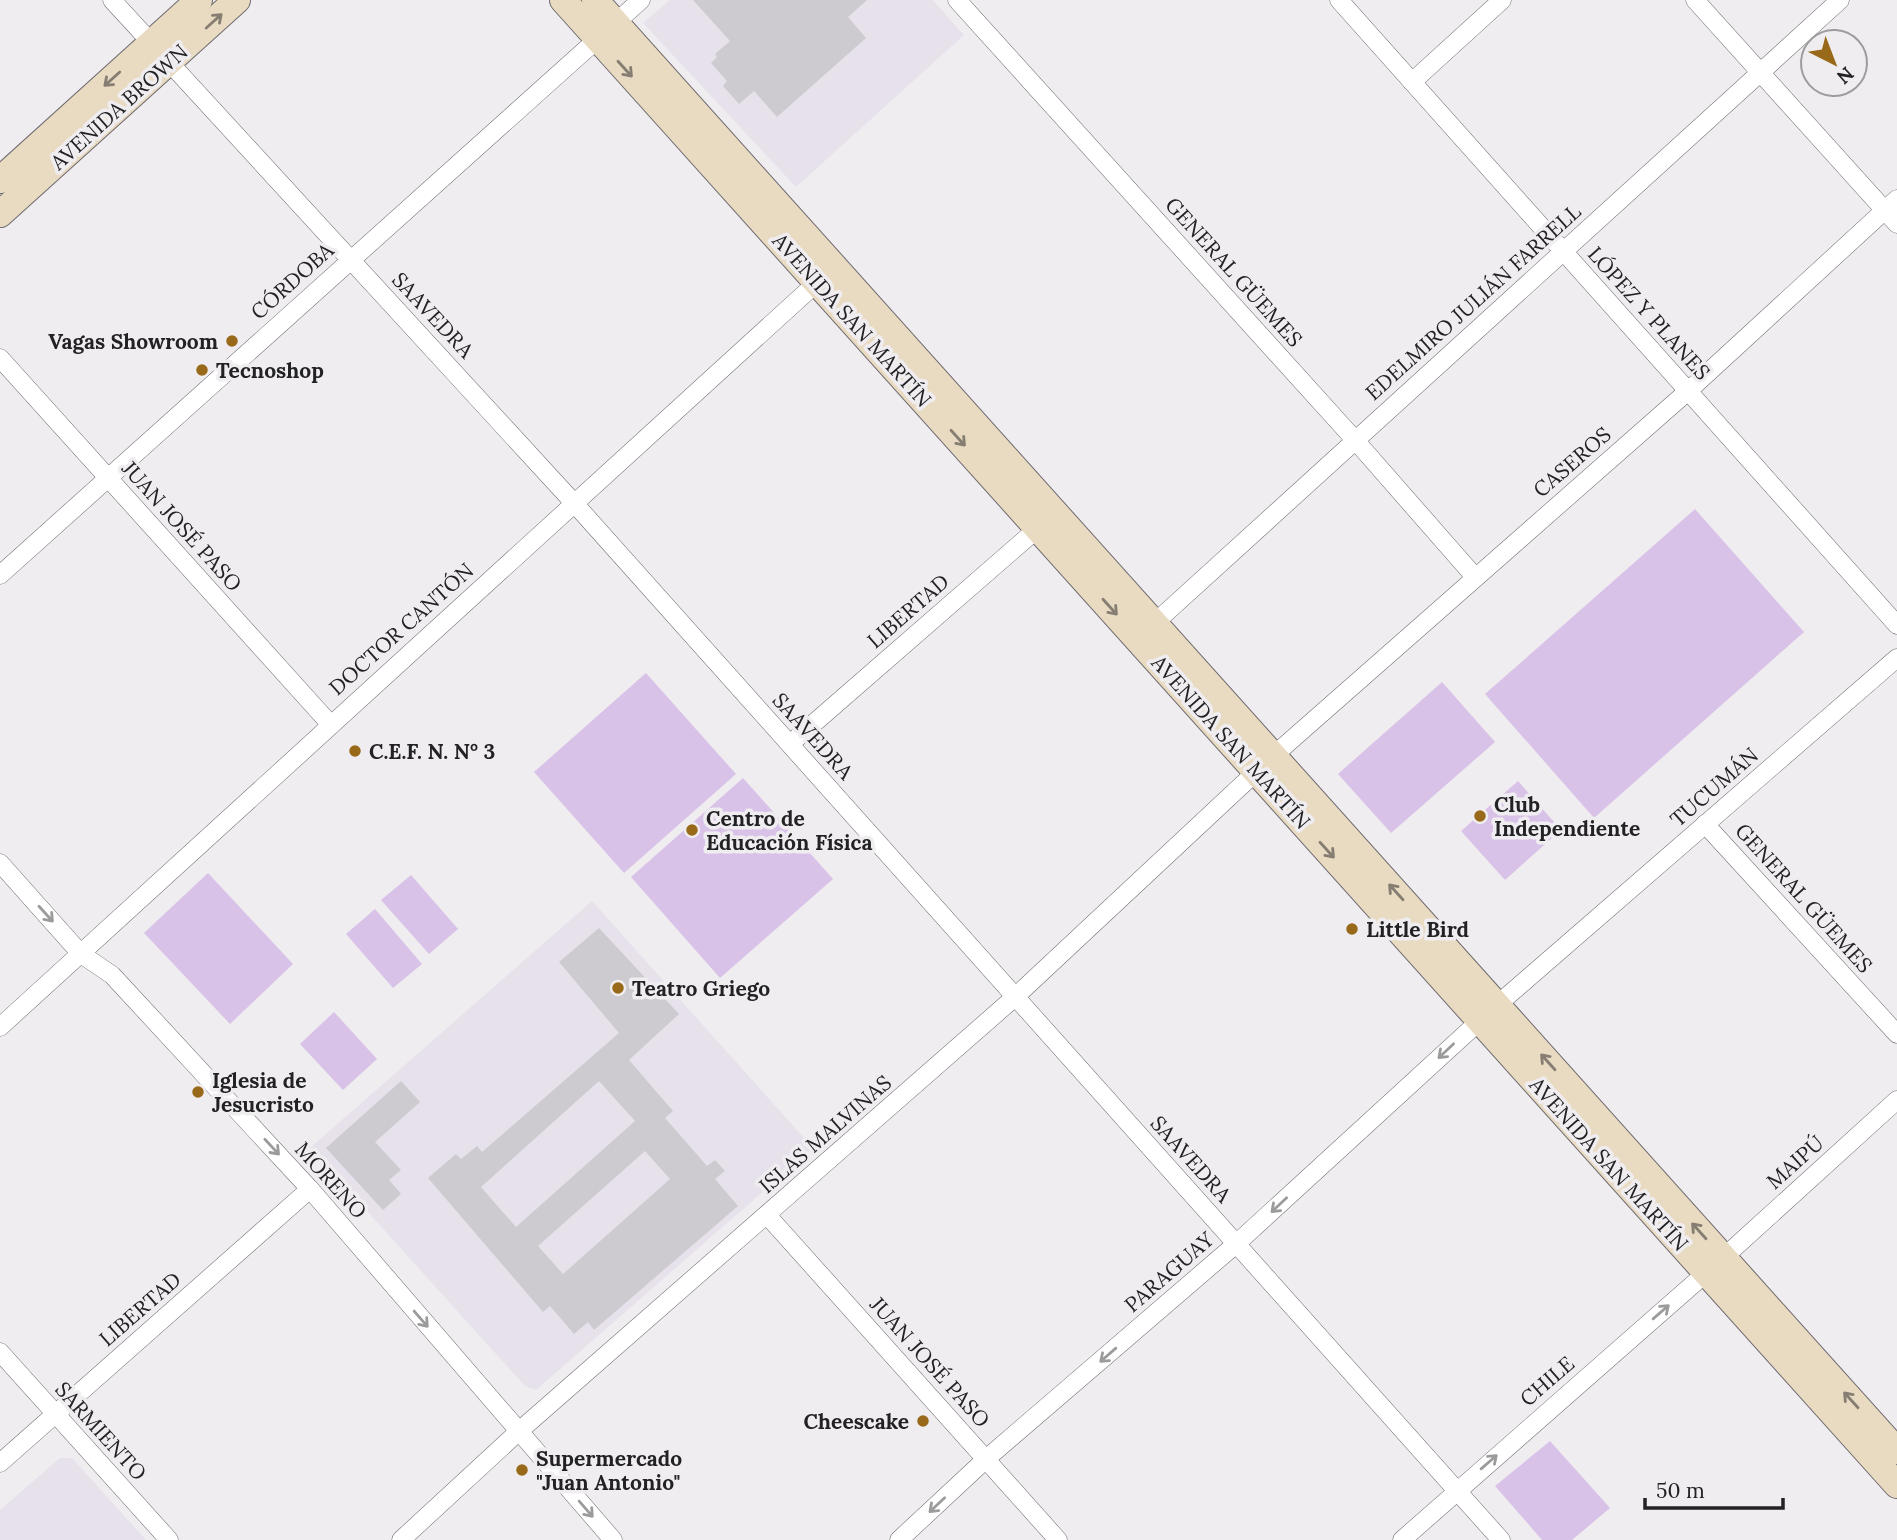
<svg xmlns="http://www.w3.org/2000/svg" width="1897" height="1540" font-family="Lora,serif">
<rect width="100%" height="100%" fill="#f0edf1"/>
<!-- built -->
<g fill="#e7e1eb">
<path d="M670,0H933L964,35L796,187L643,23Z"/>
<path d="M592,901L813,1148L536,1390L525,1386L310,1148Z"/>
<path d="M60,1458H72L146,1540H0V1510Z"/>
</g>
<!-- green -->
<g fill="#d9c2e7">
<path d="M1695,509L1804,632L1594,818L1485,694Z"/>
<path d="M646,673L736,774L624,873L534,772Z"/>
<path d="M1442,682L1495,742L1391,833L1338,774Z"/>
<path d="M743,778L833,879L720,978L631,877Z"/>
<path d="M1518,781L1561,830L1505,880L1461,831Z"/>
<path d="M208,873L293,964L230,1024L144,933Z"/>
<path d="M411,875L458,929L429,954L381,900Z"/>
<path d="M375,909L422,964L393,988L346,934Z"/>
<path d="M334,1012L377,1059L343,1090L300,1044Z"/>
<path d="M1550,1441L1610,1508L1572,1540H1542L1495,1486Z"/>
</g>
<!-- building -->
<g fill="#cdcbcf" fill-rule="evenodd">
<path d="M693,0H867L848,17L866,38L777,117L754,91L739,104L723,86L727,81L711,63L717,57L715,54L730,41Z"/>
<path d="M599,928L679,1014L629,1060L673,1111L665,1118L707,1166L715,1160L725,1171L715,1179L738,1206L594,1330L588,1322L574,1334L550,1306L543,1312L428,1178L456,1154L461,1159L477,1146L482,1152L619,1033L559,962ZM599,1081L635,1121L516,1227L481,1187ZM645,1151L670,1179L563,1274L538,1246Z"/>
<path d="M401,1081L420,1102L375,1142L401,1170L389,1180L401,1194L383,1210L326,1148Z"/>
</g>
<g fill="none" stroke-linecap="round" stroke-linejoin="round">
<defs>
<g id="street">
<path d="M112,0L574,503L1501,1540"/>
<path d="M957,0L1355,440L1475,577"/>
<path d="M1339,0L1897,625"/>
<path d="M1695,0L1897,224"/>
<path d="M1412,82L1502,0"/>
<path d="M0,358L331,725"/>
<path d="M0,575L641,0"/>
<path d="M1148,629L1840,0"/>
<path d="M790,744L1045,522"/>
<path d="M1705,824L1897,1034"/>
<path d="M0,863L81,954L112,975L310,1189L613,1540"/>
<path d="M0,1027L824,276"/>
<path d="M767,1215L1058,1540"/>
<path d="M0,1352L169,1540"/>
<path d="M0,1463L310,1189"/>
<path d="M401,1540L518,1432L1015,997L1273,756L1688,391L1897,199"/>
<path d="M899,1540L986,1459L1236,1244L1497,1005L1897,658"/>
<path d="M1402,1540L1723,1258L1897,1100"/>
</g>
<g id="secondary">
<path d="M563,0L1897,1485"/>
<path d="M595,0L1897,1451"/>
<path d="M0,180L199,0"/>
<path d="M0,214L237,0"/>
</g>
</defs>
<!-- street casing -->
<use href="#street" stroke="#6e6b6f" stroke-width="19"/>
<!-- secondary casing -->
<use href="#secondary" stroke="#6e6b6f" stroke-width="28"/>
<!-- street -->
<use href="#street" stroke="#fff" stroke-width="18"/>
<!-- secondary -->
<use href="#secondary" stroke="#e9dac2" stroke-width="26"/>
</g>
<!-- one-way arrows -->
<defs><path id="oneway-shaft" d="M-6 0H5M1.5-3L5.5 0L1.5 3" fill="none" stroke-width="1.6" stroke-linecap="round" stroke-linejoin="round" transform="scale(1.75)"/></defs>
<g stroke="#867e72">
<use href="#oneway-shaft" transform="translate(214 21) rotate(-42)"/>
<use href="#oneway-shaft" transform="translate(625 69) rotate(48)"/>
<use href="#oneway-shaft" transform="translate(112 79) rotate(138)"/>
<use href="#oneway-shaft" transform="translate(958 438) rotate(48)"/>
<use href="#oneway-shaft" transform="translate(1110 607) rotate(48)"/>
<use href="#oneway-shaft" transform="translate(1327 850) rotate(48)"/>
<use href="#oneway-shaft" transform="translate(1396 892) rotate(-132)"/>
<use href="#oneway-shaft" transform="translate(1548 1062) rotate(-132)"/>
<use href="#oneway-shaft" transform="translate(1699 1231) rotate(-132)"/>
<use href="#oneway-shaft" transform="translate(1851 1400) rotate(-132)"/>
</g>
<g stroke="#9c9b9c">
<use href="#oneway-shaft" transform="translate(46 914) rotate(48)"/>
<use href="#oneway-shaft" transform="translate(1446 1051) rotate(137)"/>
<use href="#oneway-shaft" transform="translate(272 1147) rotate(47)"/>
<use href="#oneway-shaft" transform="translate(1279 1205) rotate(137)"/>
<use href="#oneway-shaft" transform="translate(1661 1312) rotate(-41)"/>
<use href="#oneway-shaft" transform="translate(421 1319) rotate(49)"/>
<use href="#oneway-shaft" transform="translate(1108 1355) rotate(139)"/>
<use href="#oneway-shaft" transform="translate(1489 1462) rotate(-41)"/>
<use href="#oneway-shaft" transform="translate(937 1505) rotate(137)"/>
<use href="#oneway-shaft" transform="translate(586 1509) rotate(49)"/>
</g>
<!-- markers -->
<g fill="#976919" stroke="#f0edf1" stroke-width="2.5">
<circle cx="232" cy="341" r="7"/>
<circle cx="202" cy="370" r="7"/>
<circle cx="355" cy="751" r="7"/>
<circle cx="1480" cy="816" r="7"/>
<circle cx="692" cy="830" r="7"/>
<circle cx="1352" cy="929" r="7"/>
<circle cx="618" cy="988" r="7"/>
<circle cx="198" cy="1092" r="7"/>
<circle cx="923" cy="1421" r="7"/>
<circle cx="522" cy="1470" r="7"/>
</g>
<g text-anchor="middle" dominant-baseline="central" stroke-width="7" stroke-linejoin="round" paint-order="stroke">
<!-- street labels -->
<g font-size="21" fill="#222123" stroke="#f0edf1">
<text transform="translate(119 107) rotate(-42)">AVENIDA BROWN</text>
<text transform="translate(1234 272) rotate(48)">GENERAL GÜEMES</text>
<text transform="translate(292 281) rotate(-42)">CÓRDOBA</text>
<text transform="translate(1473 302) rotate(-42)">EDELMIRO JULIÁN FARRELL</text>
<text transform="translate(1649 313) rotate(48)">LÓPEZ Y PLANES</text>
<text transform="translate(433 315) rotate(47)">SAAVEDRA</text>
<text transform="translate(852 320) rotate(48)">AVENIDA SAN MARTÍN</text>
<text transform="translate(1572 462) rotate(-41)">CASEROS</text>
<text transform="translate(182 526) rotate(48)">JUAN JOSÉ PASO</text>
<text transform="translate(908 611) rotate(-41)">LIBERTAD</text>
<text transform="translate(401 629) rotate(-42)">DOCTOR CANTÓN</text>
<text transform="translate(813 736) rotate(48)">SAAVEDRA</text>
<text transform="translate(1231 742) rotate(48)">AVENIDA SAN MARTÍN</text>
<text transform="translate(1714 787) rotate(-41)">TUCUMÁN</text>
<text transform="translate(1804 898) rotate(48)">GENERAL GÜEMES</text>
<text transform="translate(825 1134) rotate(-41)">ISLAS MALVINAS</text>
<text transform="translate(1191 1159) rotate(48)">SAAVEDRA</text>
<text transform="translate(1795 1162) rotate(-42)">MAIPÚ</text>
<text transform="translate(1609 1164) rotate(48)">AVENIDA SAN MARTÍN</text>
<text transform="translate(331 1180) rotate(48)">MORENO</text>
<text transform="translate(1169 1272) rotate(-41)">PARAGUAY</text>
<text transform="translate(140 1309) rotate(-41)">LIBERTAD</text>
<text transform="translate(930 1362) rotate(48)">JUAN JOSÉ PASO</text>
<text transform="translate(1547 1381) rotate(-41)">CHILE</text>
<text transform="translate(101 1431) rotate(48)">SARMIENTO</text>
</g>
<!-- poi labels -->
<g font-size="21" font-weight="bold" fill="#222123" stroke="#f0edf1" text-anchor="start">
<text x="218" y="341" text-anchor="end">Vagas Showroom</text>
<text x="216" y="370">Tecnoshop</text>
<text x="369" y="751">C.E.F. N. N° 3</text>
<text x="1494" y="804">Club<tspan x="1494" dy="24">Independiente</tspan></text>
<text x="706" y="818">Centro de<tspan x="706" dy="24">Educación Física</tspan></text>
<text x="1366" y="929">Little Bird</text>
<text x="632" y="988">Teatro Griego</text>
<text x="212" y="1080">Iglesia de<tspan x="212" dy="24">Jesucristo</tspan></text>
<text x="909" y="1421" text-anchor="end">Cheescake</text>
<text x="536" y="1458">Supermercado<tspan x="536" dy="24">"Juan Antonio"</tspan></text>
</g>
</g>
<!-- north arrow -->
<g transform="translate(1834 63) rotate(138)"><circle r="33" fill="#f0edf1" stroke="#9e9b9f" stroke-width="2"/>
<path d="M0-5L12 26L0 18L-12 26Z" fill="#976919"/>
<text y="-10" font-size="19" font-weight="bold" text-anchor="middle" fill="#222123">N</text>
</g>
<!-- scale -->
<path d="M1645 1498v10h138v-10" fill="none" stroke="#222123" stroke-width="3.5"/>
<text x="1656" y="1498" font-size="21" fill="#222123" stroke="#f0edf1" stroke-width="5" paint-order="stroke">50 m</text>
</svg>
